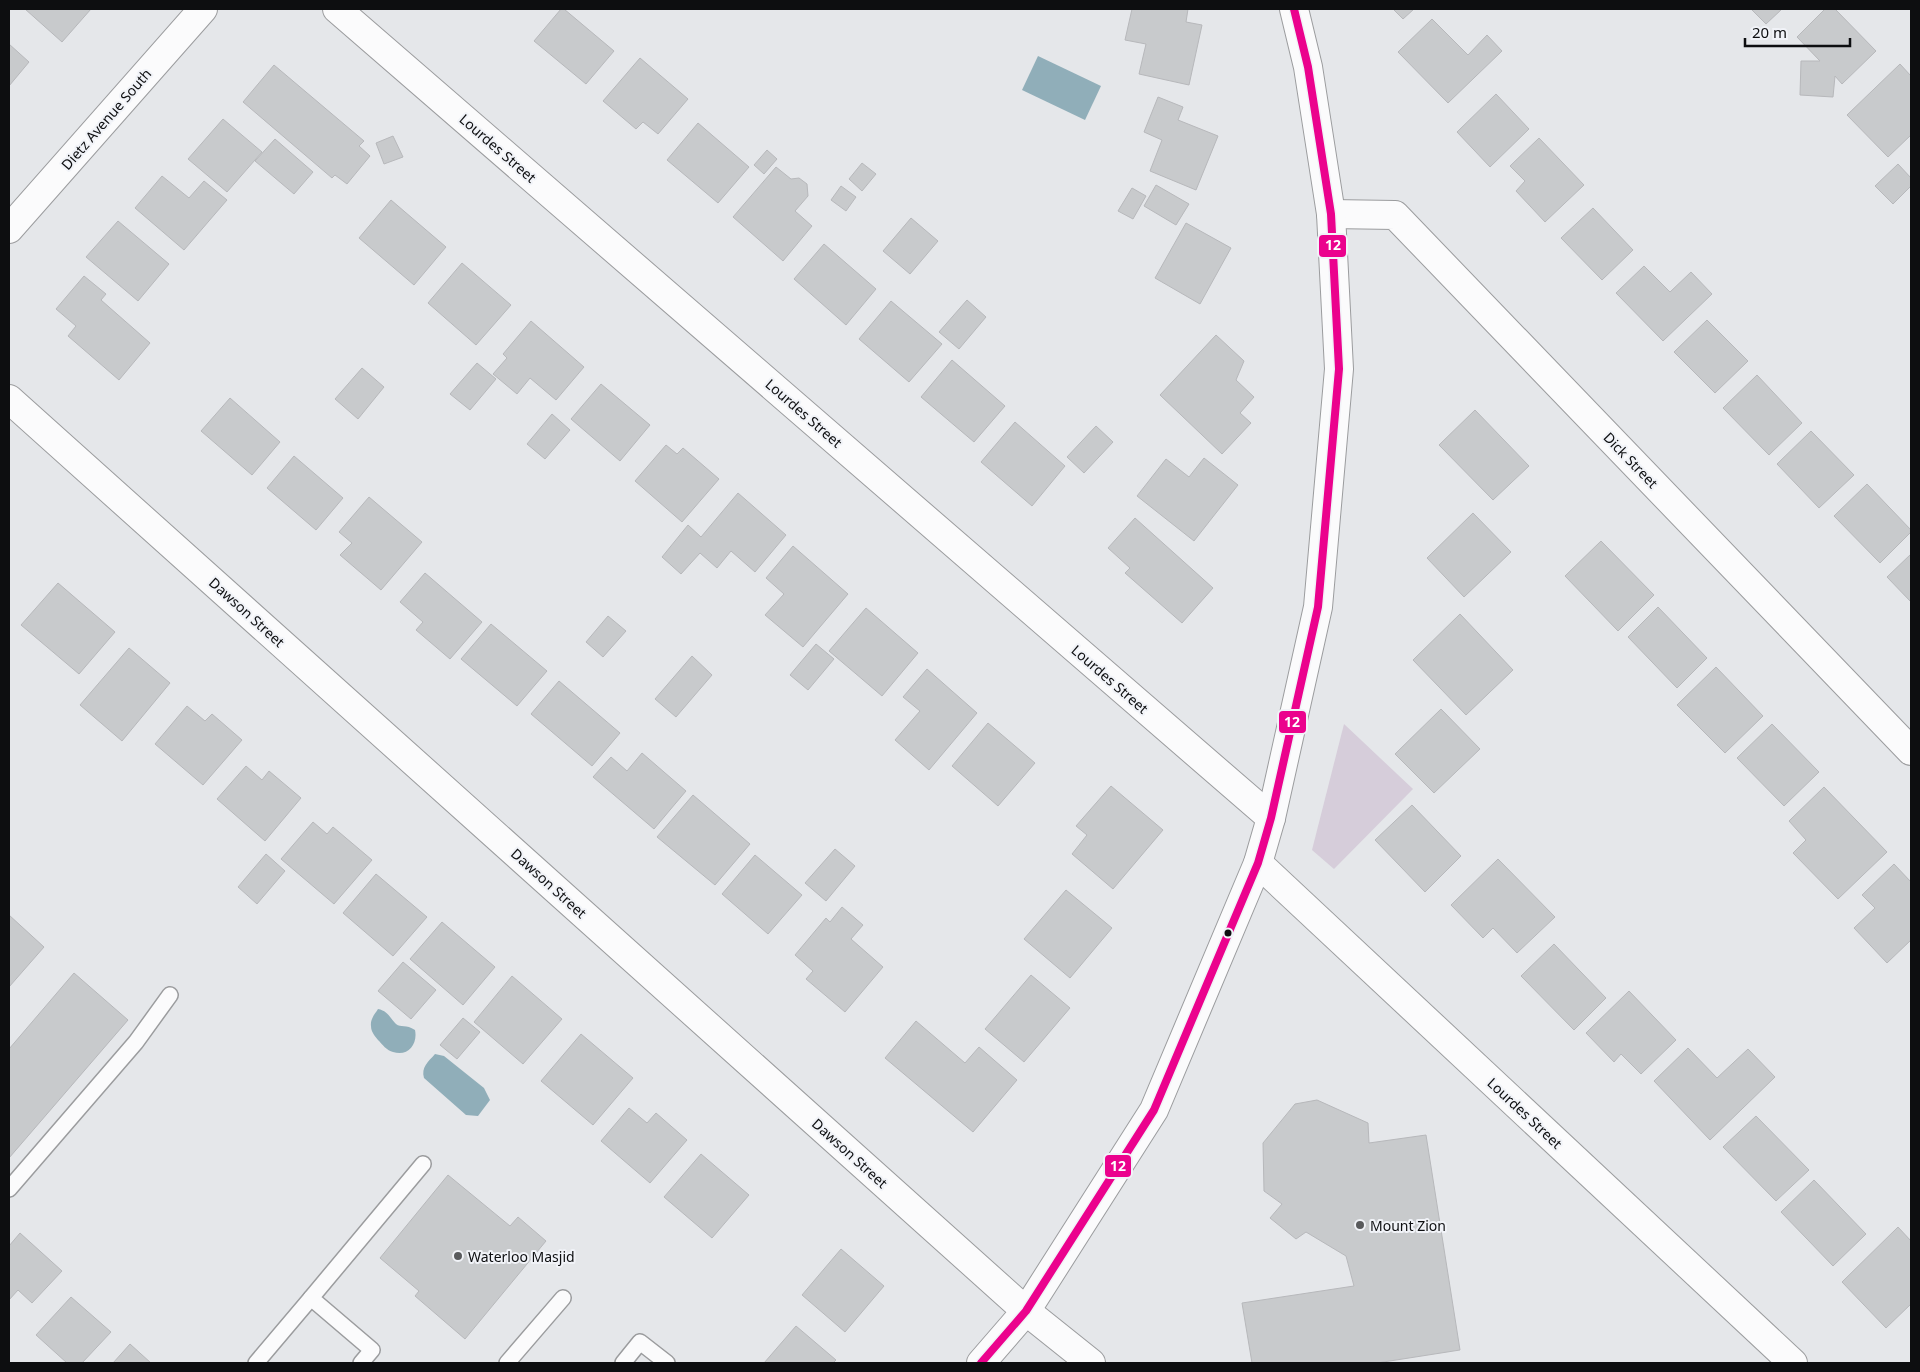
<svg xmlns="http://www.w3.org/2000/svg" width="1920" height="1372" font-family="'Noto Sans',sans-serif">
<rect width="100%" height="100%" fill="#e5e7ea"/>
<!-- green -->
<path fill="#d6cdda" d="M1344,724L1413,789L1334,869L1312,850Z"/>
<!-- water -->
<g fill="#90aeb9">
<path d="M1038,56L1101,86L1085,120L1022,90Z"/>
<path d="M378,1009C388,1011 390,1018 396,1024C401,1028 406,1024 415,1030C418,1044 408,1057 393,1052C387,1051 382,1044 378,1040C375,1036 371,1032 371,1026C370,1019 375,1014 378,1009Z"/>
<path d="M435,1054L444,1056L484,1088L490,1100L478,1116L466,1115L424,1078C421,1067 428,1062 435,1054Z"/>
</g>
<!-- building -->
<g fill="#c8cacc" stroke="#b7b8bb">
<path d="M25,9H91L62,42Z"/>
<path d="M561,9H564L614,51L586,84L534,41Z"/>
<path d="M1132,9H1188L1186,22L1202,25L1189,85L1139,74L1146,44L1125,40Z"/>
<path d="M1393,9H1414L1403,19Z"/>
<path d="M1751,9H1782L1766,24Z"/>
<path d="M1825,9H1835L1876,51L1842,84L1835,76L1833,97L1800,95L1801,61H1820L1797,37Z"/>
<path d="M1432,19L1468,55L1487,35L1502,51L1448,103L1398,52Z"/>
<path d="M9,44L29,62L9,86Z"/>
<path d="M640,58L688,99L658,134L643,122L636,129L603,101Z"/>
<path d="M1900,64L1911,76V135L1888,157L1847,115Z"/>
<path d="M274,65L364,141L359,146L370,156L347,184L335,175L332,178L243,102Z"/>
<path d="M1496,94L1529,129L1490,167L1457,132Z"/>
<path d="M1158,97L1183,107L1178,120L1218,136L1196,190L1150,171L1162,140L1144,132Z"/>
<path d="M223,119L262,152L227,192L188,159Z"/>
<path d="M698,123L749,167L718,203L667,160Z"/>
<path d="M393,136L403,157L384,164L376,143Z"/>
<path d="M1539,138L1584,185L1545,222L1516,191L1525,181L1510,166Z"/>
<path d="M275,139L313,172L294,194L255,161Z"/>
<path d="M767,150L777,159L764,174L754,165Z"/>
<path d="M862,163L876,174L862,191L849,179Z"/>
<path d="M1898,164L1911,178V186L1893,204L1875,186Z"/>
<path d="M776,167L791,179L799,178L807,184L808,196L795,211L812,226L783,261L733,217Z"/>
<path d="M162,176L189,198L204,181L227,200L184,250L135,208Z"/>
<path d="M1156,185L1189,204L1176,225L1144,206Z"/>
<path d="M841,186L856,197L846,211L831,200Z"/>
<path d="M1132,188L1146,196L1133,219L1118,211Z"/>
<path d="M391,200L446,247L414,285L359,238Z"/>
<path d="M1593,208L1633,250L1602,280L1561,238Z"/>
<path d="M911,218L938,241L910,274L883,251Z"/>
<path d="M118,221L169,264L138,301L86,257Z"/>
<path d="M1186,223L1231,248L1200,304L1155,278Z"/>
<path d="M824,244L876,289L846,325L794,279Z"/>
<path d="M462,263L511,305L476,345L428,303Z"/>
<path d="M1644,266L1670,292L1691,272L1712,294L1663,341L1616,293Z"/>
<path d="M84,276L106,294L101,300L150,343L119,380L68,336L76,326L56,309Z"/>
<path d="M967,300L986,317L959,349L939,332Z"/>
<path d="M891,301L942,344L909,382L859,339Z"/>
<path d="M1707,320L1748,361L1715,393L1674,352Z"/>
<path d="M531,321L584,367L556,400L530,378L517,394L493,374L507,358L503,354Z"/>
<path d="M1216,335L1244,361L1236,380L1254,397L1240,413L1251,423L1222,454L1160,395Z"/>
<path d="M952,360L1005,406L974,442L921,397Z"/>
<path d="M477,363L496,379L470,410L450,394Z"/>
<path d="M362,368L384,387L358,419L335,399Z"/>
<path d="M1757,375L1802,423L1769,455L1723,408Z"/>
<path d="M601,384L650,425L620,461L571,419Z"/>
<path d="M230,398L280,442L252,475L201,431Z"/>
<path d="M1475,410L1529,466L1493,500L1439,445Z"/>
<path d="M552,414L570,430L545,459L527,444Z"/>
<path d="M1015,422L1065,466L1032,506L981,462Z"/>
<path d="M1096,426L1113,442L1084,473L1067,457Z"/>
<path d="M1811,431L1854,475L1819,508L1777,464Z"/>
<path d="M666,445L677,454L683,448L719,479L682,522L635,481Z"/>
<path d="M294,456L343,498L316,530L267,488Z"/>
<path d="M1204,458L1238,485L1194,541L1137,496L1166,459L1189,477Z"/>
<path d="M1867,484L1911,530V532L1880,563L1834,516Z"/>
<path d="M738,493L786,535L755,572L731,551L717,568L700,553L681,574L662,557L688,525L701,537Z"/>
<path d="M369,497L422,542L381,590L340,555L352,543L339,532Z"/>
<path d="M1473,513L1511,552L1464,597L1427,558Z"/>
<path d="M1135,518L1213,588L1182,623L1125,573L1130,568L1108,548Z"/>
<path d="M1601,541L1654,595L1618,631L1565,576Z"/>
<path d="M793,546L848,594L803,647L765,615L784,594L766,578Z"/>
<path d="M1911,554V602L1887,577Z"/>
<path d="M425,573L482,622L450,659L416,630L423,622L400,602Z"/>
<path d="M58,583L115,632L79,674L21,625Z"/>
<path d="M1658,607L1707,658L1677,688L1628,637Z"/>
<path d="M866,608L918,653L882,696L829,651Z"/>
<path d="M1460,614L1513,670L1466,715L1413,660Z"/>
<path d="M608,616L626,631L603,657L586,642Z"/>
<path d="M491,624L547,671L517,706L461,659Z"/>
<path d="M816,644L834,659L808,690L790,675Z"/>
<path d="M129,648L170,683L122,741L80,705Z"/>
<path d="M692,656L712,675L676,717L655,699Z"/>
<path d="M1716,667L1763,716L1725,753L1677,705Z"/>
<path d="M927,669L977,713L929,770L895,740L920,711L903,697Z"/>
<path d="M559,681L620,733L592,766L531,714Z"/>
<path d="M187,706L205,721L212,714L242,740L203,785L155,744Z"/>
<path d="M1441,709L1480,749L1434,793L1395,754Z"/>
<path d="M988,723L1035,763L998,806L952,766Z"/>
<path d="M1772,724L1819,772L1784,806L1737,758Z"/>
<path d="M642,753L686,791L654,829L593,777L611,757L627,771Z"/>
<path d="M246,766L262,780L269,771L301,798L265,841L217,799Z"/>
<path d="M1111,786L1163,830L1113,889L1072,854L1087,835L1076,826Z"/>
<path d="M1824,787L1887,852L1838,899L1793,853L1806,840L1789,821Z"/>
<path d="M693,795L750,844L715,885L657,837Z"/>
<path d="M1412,805L1461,856L1425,892L1375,840Z"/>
<path d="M313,822L327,834L333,827L372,860L334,904L281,859Z"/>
<path d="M835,849L855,866L826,901L805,883Z"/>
<path d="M266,854L285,871L257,904L238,887Z"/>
<path d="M755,855L802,895L768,934L722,894Z"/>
<path d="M1498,859L1555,917L1517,953L1493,928L1483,938L1451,905Z"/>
<path d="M1894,864L1911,882V940L1887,963L1854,928L1875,908L1862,895Z"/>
<path d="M376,874L427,917L393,956L343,913Z"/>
<path d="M1066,890L1112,928L1070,978L1024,939Z"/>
<path d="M842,907L863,925L851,939L883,967L845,1012L806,979L813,971L795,955L826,918L830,922Z"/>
<path d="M9,915L44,947L9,987Z"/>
<path d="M442,922L495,967L463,1005L410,959Z"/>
<path d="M1554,944L1606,998L1574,1030L1521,976Z"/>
<path d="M403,962L436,990L411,1019L378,991Z"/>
<path d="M74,973L128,1020L9,1158V1049Z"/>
<path d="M1031,975L1070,1008L1024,1062L985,1029Z"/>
<path d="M512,976L562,1019L523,1064L474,1022Z"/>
<path d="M1629,991L1676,1040L1641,1074L1621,1054L1614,1062L1586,1033Z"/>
<path d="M463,1018L480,1032L457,1059L440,1045Z"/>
<path d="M916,1021L965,1063L979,1047L1017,1080L973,1132L885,1058Z"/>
<path d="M581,1034L633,1078L593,1125L541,1081Z"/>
<path d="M1688,1048L1717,1078L1748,1049L1775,1077L1710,1140L1654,1081Z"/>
<path d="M1317,1100L1368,1123L1369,1143L1426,1135L1460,1350L1377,1363H1252L1242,1303L1354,1286L1346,1256L1306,1232L1296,1239L1270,1218L1282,1204L1264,1191L1263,1143L1295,1104Z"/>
<path d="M629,1108L647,1123L656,1113L687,1140L650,1183L601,1141Z"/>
<path d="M1756,1116L1809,1170L1776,1201L1723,1147Z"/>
<path d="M701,1154L749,1195L712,1238L664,1197Z"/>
<path d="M448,1175L510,1226L518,1217L546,1241L465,1339L415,1296L419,1291L380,1258Z"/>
<path d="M1814,1180L1866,1234L1833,1266L1781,1212Z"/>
<path d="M1898,1227L1911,1241V1304L1886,1328L1842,1282Z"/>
<path d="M20,1233L62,1271L32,1303L18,1290L9,1300V1246Z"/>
<path d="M841,1249L884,1286L845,1332L802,1295Z"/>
<path d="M71,1297L111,1332L82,1363H67L36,1335Z"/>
<path d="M796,1326L836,1360L833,1363H764Z"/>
<path d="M130,1344L151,1363H113Z"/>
</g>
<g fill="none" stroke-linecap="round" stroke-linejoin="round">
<defs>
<g id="service">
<path d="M9,1189L136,1042L170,995"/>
<path d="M256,1363L311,1298"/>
<path d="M361,1363L372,1350L311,1298L423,1164"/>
<path d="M507,1363L563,1298"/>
<path d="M623,1363L640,1342L667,1363"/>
</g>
<g id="minor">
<path d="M337,9L1271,818"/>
<path d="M1331,214L1395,215L1911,751"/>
<path d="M9,229L203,9"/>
<path d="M9,399L1026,1311L1091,1363"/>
<path d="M1258,863L1793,1363"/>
</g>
<path id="secondary" d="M981,1363L1026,1311L1154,1110L1258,863L1271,818L1318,607L1339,369L1331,214L1308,67L1294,9"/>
</defs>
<!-- service casing -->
<use href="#service" stroke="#9b9c9e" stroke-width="18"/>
<!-- minor casing -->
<use href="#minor" stroke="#9b9c9e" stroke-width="30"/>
<!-- secondary casing -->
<use href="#secondary" stroke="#9b9c9e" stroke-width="30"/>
<!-- service -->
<use href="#service" stroke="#fbfbfc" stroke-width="15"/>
<!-- minor -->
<use href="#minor" stroke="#fbfbfc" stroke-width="28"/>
<!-- secondary -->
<use href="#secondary" stroke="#fbfbfc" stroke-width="28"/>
<defs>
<path id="bus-1" d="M981,1363L1026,1311L1154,1110L1258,863L1271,818L1318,607L1339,369L1331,214L1308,67L1294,9"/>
</defs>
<!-- bus-1 casing -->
<use href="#bus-1" stroke="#f1f3f8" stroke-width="11"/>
<!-- bus-1 -->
<use href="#bus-1" stroke="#eb028d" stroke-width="8"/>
</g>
<!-- markers -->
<circle fill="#0d0e10" stroke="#f1f3f8" stroke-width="2" cx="1228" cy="933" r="4.5"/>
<g fill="#595a5c" stroke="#f1f3f8" stroke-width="2">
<circle cx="1360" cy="1225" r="5"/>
<circle cx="458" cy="1256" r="5"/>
</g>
<g text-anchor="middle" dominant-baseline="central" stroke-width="4" stroke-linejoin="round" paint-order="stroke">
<!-- street labels -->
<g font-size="14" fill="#0d0e10" stroke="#f1f3f8">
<text transform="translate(106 119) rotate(-49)">Dietz Avenue South</text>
<text transform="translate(498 148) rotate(41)">Lourdes Street</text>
<text transform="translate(804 413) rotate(41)">Lourdes Street</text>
<text transform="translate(1631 460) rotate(46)">Dick Street</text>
<text transform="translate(247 612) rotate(42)">Dawson Street</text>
<text transform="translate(1110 679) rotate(41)">Lourdes Street</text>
<text transform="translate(549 883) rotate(42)">Dawson Street</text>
<text transform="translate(1525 1113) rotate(43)">Lourdes Street</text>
<text transform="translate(850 1153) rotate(42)">Dawson Street</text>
</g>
<!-- poi labels -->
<g font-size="14" fill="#0d0e10" stroke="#f1f3f8" text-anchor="start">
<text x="1370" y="1225">Mount Zion</text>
<text x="468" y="1256">Waterloo Masjid</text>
</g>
</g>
<g stroke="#f1f3f8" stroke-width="2">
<rect x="1318" y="234" width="29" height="24" rx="5" fill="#eb028d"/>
<rect x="1278" y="710" width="29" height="24" rx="5" fill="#eb028d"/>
<rect x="1104" y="1154" width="28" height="24" rx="5" fill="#eb028d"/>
</g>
<g font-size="14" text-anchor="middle" font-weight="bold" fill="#fff">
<text x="1333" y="250">12</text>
<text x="1292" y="727">12</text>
<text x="1118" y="1171">12</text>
</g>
<!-- border -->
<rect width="1920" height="1372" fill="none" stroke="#0d0e10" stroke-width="20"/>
<!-- scale -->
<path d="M1745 38v8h105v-8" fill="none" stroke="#0d0e10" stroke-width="2.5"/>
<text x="1752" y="38" font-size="15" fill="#0d0e10" stroke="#f1f3f8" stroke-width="4" paint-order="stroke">20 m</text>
</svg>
